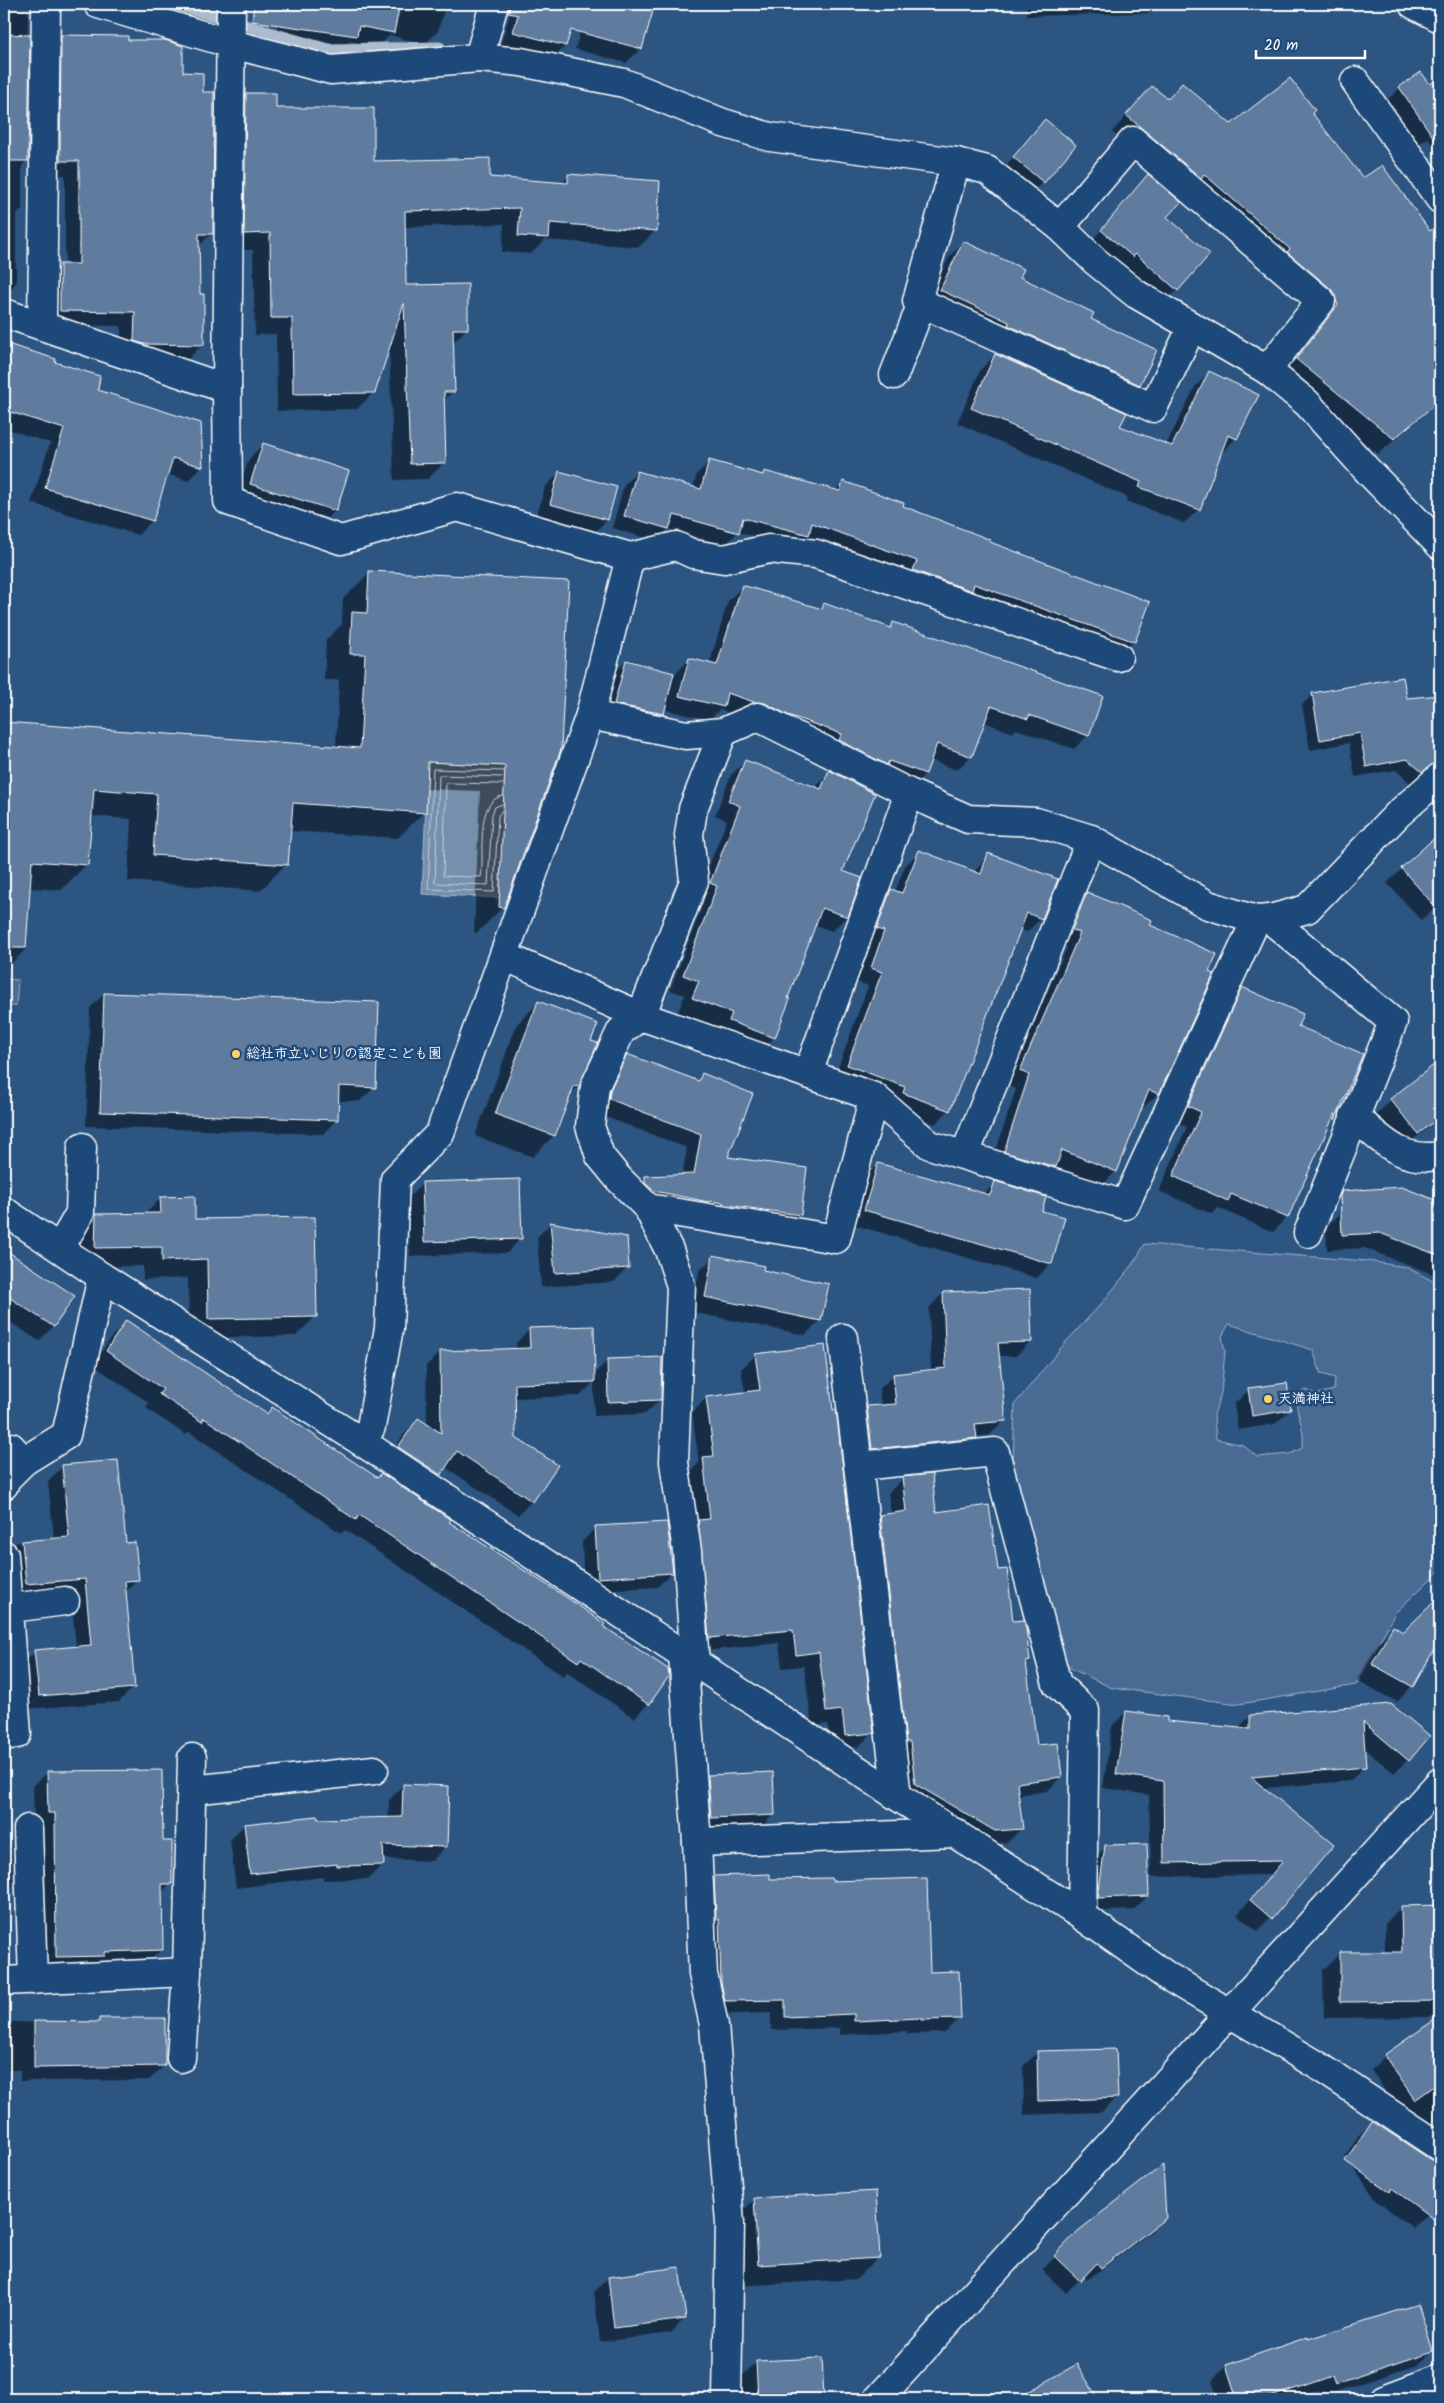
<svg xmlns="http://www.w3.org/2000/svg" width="1444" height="2403" font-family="Kalam,'Klee One',sans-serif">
<rect width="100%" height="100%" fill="#2c5582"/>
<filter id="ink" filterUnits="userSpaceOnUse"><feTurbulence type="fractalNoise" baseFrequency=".02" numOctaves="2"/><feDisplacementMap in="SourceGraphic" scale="10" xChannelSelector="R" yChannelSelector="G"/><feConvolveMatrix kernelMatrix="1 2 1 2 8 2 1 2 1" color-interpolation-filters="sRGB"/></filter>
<g filter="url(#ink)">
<!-- green -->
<g fill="#486b92" stroke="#a4b5c8" fill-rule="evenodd">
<path d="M4,979L18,980L16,1006H4Z"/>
<path d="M1145,1244L1367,1261L1406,1267L1440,1285V1570L1395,1613L1356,1685L1239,1704L1112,1688L1070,1668L1053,1638L1013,1466L1015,1404L1065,1343L1102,1303L1131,1267ZM1229,1324L1313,1350L1321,1374L1335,1378L1334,1390L1317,1394L1306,1390L1297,1394C1294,1418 1307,1424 1302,1448L1290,1454L1257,1457L1243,1445L1216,1439L1214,1415L1221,1393L1225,1352L1222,1336Z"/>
</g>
<!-- water -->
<path fill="#748fad" stroke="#acbcce" d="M428,762L532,767L500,898L422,894Z"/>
<!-- shadow -->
<g fill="#0007">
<path d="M280,4H446L438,31L424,45L390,35L378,47L350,41L342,50L301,44L276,36Z"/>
<path d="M513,4L577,5L565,46L551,60L500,46Z"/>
<path d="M588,4H653L641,49L626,63L575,49Z"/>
<path d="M957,4H978L973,9Z"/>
<path d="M1027,4H1157L1148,13L1027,16Z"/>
<path d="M4,10H28L27,160L22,166V209L16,215V283L4,295Z"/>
<path d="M62,36L127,41L182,74L202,94L212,233L198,247V295L203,344L188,359L129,358L121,355V326L46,325V280L61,266H65V175H46L47,51Z"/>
<path d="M1440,79V156L1428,138L1414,148L1384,103L1400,88L1430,86Z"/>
<path d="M1182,84L1231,125L1311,113L1363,180L1429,233L1435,229L1440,237V401L1378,454L1281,376L1323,321L1316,305L1112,132L1152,87L1167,100Z"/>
<path d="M246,94L373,163L489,178L561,184L569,176L656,230L639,247L545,240L531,254L502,252L504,224L404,227L405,287L467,328L453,343L454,391L443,401L445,462L428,479L394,480L389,347L374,392L357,409L277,411L276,334L255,335L253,250H228L229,111Z"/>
<path d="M1046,120L1043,182L1029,196L1000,172Z"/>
<path d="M1148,176L1177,290L1163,304L1088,245Z"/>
<path d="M963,242L1090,319L1139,384L1125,399L927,304L949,257Z"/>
<path d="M4,344L55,360L54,363L97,390L202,466L188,481L167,474L152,521L138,535L31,503L50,443L4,428Z"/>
<path d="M995,355L1119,427L1166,445L1195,387L1209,373L1236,438L1222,453L1220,452L1199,509L1184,523L1126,501L1127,497L957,423L981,369Z"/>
<path d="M263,444L348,472L335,511L321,525L236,498L249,459Z"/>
<path d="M710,462L761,476L765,472L835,491L844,482L988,542L1134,641L1121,654L805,537L795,547L738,532L725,545L668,529L656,541L612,528L624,485L637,472L693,488L697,474Z"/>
<path d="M560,472L616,488L607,520L593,534L536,518L545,487Z"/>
<path d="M369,573L568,582L503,907L477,933L474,932L480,791L425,789L424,812L398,838L289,831L286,864L260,891L128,881L131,819L90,816L87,864L61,890L29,888L25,950L4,971V724L336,748L339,680H324L326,640L342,624L343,599Z"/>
<path d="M742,587L819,609L824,605L889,628L894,623L1088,735L1074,749L1016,729L1013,733L984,722L971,756L957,770L930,760L925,774L911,788L720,709L709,720L666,710L668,701L666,700L662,714L648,728L600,718L612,675L626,661L672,677L689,660L709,665L728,601Z"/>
<path d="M1313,694L1406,699L1440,696V757L1425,772L1410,783L1396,770L1355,777L1349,743L1310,750L1302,705Z"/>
<path d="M746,761L814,788L829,772L842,871L860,879L846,917L832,931L815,925L786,999L789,1000L774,1038L760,1052L715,1035L718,1027L678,1012L685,995L670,990L704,901L696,898L727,820L715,815L731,775Z"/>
<path d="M1440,834V903L1421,920L1387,883Z"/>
<path d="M919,852L973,873L989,855L1041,918L1027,932L1019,930L949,1110L935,1124L889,1107L834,1079L868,986L857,982L871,946L863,943L877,905L891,890L895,892L905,866Z"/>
<path d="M1087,893L1149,925L1212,975L1158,1094L1143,1108L1141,1107L1116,1171L1102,1186L1055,1167L1041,1181L991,1166L1016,1089L1006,1085L1067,947L1058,944L1073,907Z"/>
<path d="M1243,988L1296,1026L1362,1054L1334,1120L1327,1127L1287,1217L1273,1232L1218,1208L1212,1214L1159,1191L1187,1127L1174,1121L1228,1003Z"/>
<path d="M104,994L375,1087L360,1101H337V1119L323,1134L86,1126L90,1008Z"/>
<path d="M538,1003L590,1042L578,1087L569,1095L554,1135L533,1157L475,1136L517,1024Z"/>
<path d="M628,1056L696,1081L703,1075L726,1158L799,1215L785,1229L631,1191L646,1177L682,1176L687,1148L595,1113L613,1070Z"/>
<path d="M1437,1064L1440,1067V1118L1402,1149L1376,1115L1391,1100Z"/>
<path d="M878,1164L984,1194L995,1183L1040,1212L1051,1263L1037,1278L851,1224L864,1179Z"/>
<path d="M423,1183L521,1238L507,1253L410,1256L408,1198Z"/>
<path d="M1411,1192L1440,1203V1277L1364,1248L1327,1250L1326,1227L1342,1212Z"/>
<path d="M161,1198L194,1221L316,1316L296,1336L189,1338L188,1278L143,1280V1266L76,1267L77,1235L96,1215L145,1214Z"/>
<path d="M551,1223L628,1267L614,1282L541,1287L537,1237Z"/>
<path d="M4,1251L73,1297L53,1327L39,1341L4,1318Z"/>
<path d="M714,1257L762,1271L828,1285L820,1321L805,1335L691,1312L699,1271Z"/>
<path d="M943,1293L1031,1341L1016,1356H998L1004,1421L990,1435L975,1437L961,1452L858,1463L853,1422L867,1408L881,1406L879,1389L894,1375L931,1370L929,1308Z"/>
<path d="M126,1322L266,1415L377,1479L381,1475L448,1523L602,1626L648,1704L634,1718L567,1672L563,1676L345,1530L341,1533L189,1432L186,1435L146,1408L149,1403L93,1365L112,1336Z"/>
<path d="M530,1329L594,1374L608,1360L660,1400L645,1414L594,1416V1382L580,1396L514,1398L515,1438L532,1501L518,1515L445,1467L425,1489L385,1462L404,1434L419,1419L427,1425L426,1366L441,1352L516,1350V1343Z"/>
<path d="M756,1355L873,1733L858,1747L831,1750L828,1724L812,1726L804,1666L782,1668L779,1643L695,1652L689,1473L699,1463L692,1413L706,1398L745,1393L741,1369Z"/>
<path d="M1249,1390L1290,1410L1275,1424L1238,1430L1234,1404Z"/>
<path d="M63,1466L124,1545L137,1579L125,1592L133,1687L119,1702L25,1709L20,1666L35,1652L76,1648L71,1593L8,1598L4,1551L12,1543L54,1539L48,1481Z"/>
<path d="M903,1479L935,1513L997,1572L1012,1623L1029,1661L1026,1664L1036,1746L1061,1777L1047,1791L1018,1795L1022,1828L1008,1842L980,1845L901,1798L866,1530L880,1516L891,1514L888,1493Z"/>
<path d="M596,1527L672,1573L657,1587L584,1591L582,1542Z"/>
<path d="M1440,1597V1637L1412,1686L1397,1702L1357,1680L1378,1643L1393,1628L1403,1633Z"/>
<path d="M1390,1705L1408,1760L1394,1773L1363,1748L1364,1767L1350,1781L1263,1788L1332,1845L1258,1931L1237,1915L1271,1875L1151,1877L1149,1795L1103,1788L1112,1726L1126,1712L1165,1722L1237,1729L1250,1716Z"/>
<path d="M48,1772L171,1883L161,1893L162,1949L147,1964L42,1970L35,1857L33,1786Z"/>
<path d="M708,1776L773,1815L759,1829L697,1832L694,1790Z"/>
<path d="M403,1785L446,1846L432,1861L383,1859V1864L368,1879L323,1880V1877L236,1888L230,1840L244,1825L388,1819L389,1800Z"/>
<path d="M12,1847L13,1886L4,1896V1848Z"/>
<path d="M1106,1847L1148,1896L1133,1910L1084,1912L1091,1861Z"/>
<path d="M715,1877L830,1882L929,1973L960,2018L945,2033L907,2034V2031L840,2035V2028L771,2030V2013L711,2015L700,1892Z"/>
<path d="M1401,1907H1440V2017L1324,2018L1323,1970L1340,1953H1385V1924Z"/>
<path d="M1440,2017V2155L1376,2109L1388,2095L1371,2070L1385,2056Z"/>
<path d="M99,2020L164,2066L149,2080L20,2081V2070H4V2022L96,2023Z"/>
<path d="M1038,2052L1116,2098L1102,2112L1024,2115L1023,2066Z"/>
<path d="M1372,2122L1431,2161L1440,2164V2203L1413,2228L1377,2201L1345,2156L1358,2136Z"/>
<path d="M755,2199L878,2257L857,2279L737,2286L733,2221Z"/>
<path d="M1165,2217L1152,2231L1087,2280L1083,2275L1066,2293L1042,2270L1080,2232Z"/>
<path d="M608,2278L685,2318L671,2333L600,2342L594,2292Z"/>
<path d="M1307,2338V2340L1432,2351L1418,2365L1320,2397L1318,2390L1290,2399H1218L1212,2381L1226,2366Z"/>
<path d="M821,2360L823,2399H743L742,2376L757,2362Z"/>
<path d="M1076,2365L1096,2399H1018Z"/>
</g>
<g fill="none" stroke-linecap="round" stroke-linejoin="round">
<!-- shore -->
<g stroke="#c7d2de" stroke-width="1">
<path d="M502,796C474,802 485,855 481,877L443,876L446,783L503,784"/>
<path d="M502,804L495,807L492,814L488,885L435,883L439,775L503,777"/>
<path d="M502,810L498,816L494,892L428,889L433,769L504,771"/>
</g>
<!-- stream -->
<path stroke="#acbcce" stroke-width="11" d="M172,4L328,49L440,47"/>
</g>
<!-- building -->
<g fill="#5e7c9f" stroke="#fff">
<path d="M254,4H400L394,33L359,26L357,36L252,21Z"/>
<path d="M510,4H655L642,49L571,30L566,46L513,32L518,15L509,13Z"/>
<path d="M4,34L30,35L28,161H4Z"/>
<path d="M61,35L128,36V40H165L183,46V72L203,73V92H214L213,234H199L200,294H204V345L144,344L134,341L135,312L60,311V264H79V161H60Z"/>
<path d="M1421,72L1430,84L1440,78V147L1399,87Z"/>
<path d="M1290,78L1315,110L1312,113L1363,178L1382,165L1430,231L1440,223V400L1394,439L1296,359L1338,305L1331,289L1287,252L1290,249L1204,174L1201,178L1126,115L1152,86L1168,99L1182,83L1231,124Z"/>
<path d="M246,93H276V108H374V161L490,158V177L568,183V174L660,181L657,231L550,223L549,238L518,236L520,208L405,211L406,285L468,284V329H453L455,392H444L446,463L410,464L404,303L375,393L293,394L292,318H271L270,233L244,234Z"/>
<path d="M1045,119L1076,145L1044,183L1013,157Z"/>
<path d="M1148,174L1181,202L1167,217L1210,254L1178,291L1136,254L1133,257L1101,230Z"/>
<path d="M963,241L1024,269L1020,277L1094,313L1091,319L1157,350L1140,385L1008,325L1009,322L940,290Z"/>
<path d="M4,343L56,359L55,362L100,376L98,390L201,423L203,467L173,458L153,521L45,488L64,429L4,410Z"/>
<path d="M995,354L1127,413L1120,426L1172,446L1209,371L1259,395L1237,439L1228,435L1200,510L1139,487L1141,482L971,408Z"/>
<path d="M263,443L349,471L336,511L250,484Z"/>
<path d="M709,460L763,475L764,471L840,491L843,481L904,503L903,506L991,540L990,542L1150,602L1135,642L974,584L972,591L913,570L917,561L812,523L809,535L743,518L739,533L674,515L669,529L624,516L637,471L701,489Z"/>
<path d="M559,471L617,487L608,520L550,504Z"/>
<path d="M369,571L569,581L561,749L504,908L499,907L505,766L428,762L426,813L293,803L288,865L153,855L157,794L94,789L88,865L32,861L26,948H4V722L360,748L365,654H350L352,612L367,613Z"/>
<path d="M742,585L822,609L824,603L891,628L893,622L1103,696L1089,736L1029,715L1028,719L991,706L972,757L937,744L926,774L889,761L887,765L839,740L842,734L788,715L765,703L754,702L727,693L724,707L679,696L689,658L717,665Z"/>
<path d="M626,660L674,673L664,714L614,704Z"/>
<path d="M1403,677L1407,698L1440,695V759L1438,762L1422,772L1407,759L1366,767L1360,733L1320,740L1312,693Z"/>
<path d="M745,760L821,789L829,770L875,794L843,871L862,878L848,917L822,908L788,998L790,999L775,1038L729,1021L732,1013L692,998L699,981L683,975L717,886L710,883L740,806L728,801Z"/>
<path d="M1440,833V912L1401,868Z"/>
<path d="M919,850L981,874L988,853L1058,879L1042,919L1027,913L950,1111L903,1093L905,1087L847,1065L882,972L871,968L884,931L877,929L891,889L902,893Z"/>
<path d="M1087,892L1152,920L1150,925L1217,954L1209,972L1214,974L1159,1094L1149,1090L1117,1172L1062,1150L1056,1167L1004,1152L1029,1075L1020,1071L1080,933L1072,930Z"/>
<path d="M1242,987L1303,1014L1298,1026L1363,1054L1335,1120V1113L1288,1218L1231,1194L1228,1201L1173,1176L1201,1112L1188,1106Z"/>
<path d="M104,993L379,1002L376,1088L339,1086L338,1120L100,1112Z"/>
<path d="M538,1001L598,1024L591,1041L598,1043L579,1087L574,1086L555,1136L495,1114Z"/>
<path d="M627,1054L699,1081L702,1073L753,1094L728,1157L807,1168L801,1215L727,1205H723L724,1203L710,1201L709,1202L654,1191L645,1183V1176L694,1174L701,1134L609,1099L610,1090Z"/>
<path d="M1440,1060V1117L1418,1134L1390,1099Z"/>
<path d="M878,1163L990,1195L995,1181L1046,1197L1042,1211L1065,1217L1052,1264L864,1210Z"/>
<path d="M520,1179L522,1239L424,1242L422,1182Z"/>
<path d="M1402,1187L1440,1202V1256L1380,1233L1342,1235L1340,1196L1342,1191Z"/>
<path d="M195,1196V1219L315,1217L317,1317L208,1319L207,1259L162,1261V1247L95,1248L96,1214L161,1213L160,1197Z"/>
<path d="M550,1222L627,1237L629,1268L555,1273Z"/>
<path d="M4,1249L75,1296L54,1327L4,1294Z"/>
<path d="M713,1255L764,1266L763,1270L829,1284L821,1321L705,1297Z"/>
<path d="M1030,1289L1032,1342L998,1343L1006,1421L975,1424L977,1438L872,1449L867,1406L896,1404L893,1374L946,1368L943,1292Z"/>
<path d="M126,1320L267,1414L272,1407L378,1478L381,1473L451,1520L449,1522L569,1599L605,1624L603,1626L668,1669L669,1676L649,1705L581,1658L578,1662L359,1515L356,1520L204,1418L202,1422L159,1394L163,1389L106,1351Z"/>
<path d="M594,1326L595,1382L515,1384L516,1438L558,1465L533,1502L457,1451L441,1475L398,1447L418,1418L441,1433L440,1351L530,1348L529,1328Z"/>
<path d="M825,1345L833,1410L836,1409L874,1733L845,1736L842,1710L826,1712L819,1652L796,1655L793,1630L709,1638L698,1520L710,1519L703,1457L714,1456L706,1397L760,1390L755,1354Z"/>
<path d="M662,1357L661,1400L608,1402L607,1359Z"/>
<path d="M1287,1383L1291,1410L1252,1416L1248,1388Z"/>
<path d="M118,1460L126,1543L135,1542L139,1580L125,1581L135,1688L39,1696L34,1650L91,1645L85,1579L26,1584L22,1541L69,1537L62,1465Z"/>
<path d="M932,1474L936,1512L989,1505L998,1570L1007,1569L1013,1621L1024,1620L1026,1629L1030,1661L1026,1662L1037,1745L1058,1743L1062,1777L1017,1783L1023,1829L995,1831L915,1784L910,1742H906L880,1515L906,1511L902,1477Z"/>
<path d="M667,1522L673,1573L598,1578L595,1526Z"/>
<path d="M1440,1596V1639L1413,1687L1372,1664L1393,1626L1403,1632Z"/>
<path d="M1391,1704L1430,1736L1409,1761L1363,1722L1366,1767L1251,1777L1334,1845L1272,1919L1250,1900L1283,1861L1164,1863L1163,1781L1116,1774L1126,1711L1167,1717V1721L1250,1729V1715Z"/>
<path d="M162,1770L163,1841H172V1884H162L163,1950L105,1952V1956L56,1957L55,1813H48L47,1771Z"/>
<path d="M773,1772L775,1815L711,1818L708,1775Z"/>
<path d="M403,1784L449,1786L447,1847L383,1845L384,1865L337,1866V1864L250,1874L244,1824L317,1816L318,1819L402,1817Z"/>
<path d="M1147,1844L1149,1896L1098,1898L1105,1845Z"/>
<path d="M770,1874V1879L831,1878L832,1881L927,1878L930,1972L959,1971L961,2019L921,2020V2018L854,2021V2014L785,2017V2000L725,2001L721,1982L719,1919H716L714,1876Z"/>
<path d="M1440,1905V2001L1340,2002V1952H1402L1401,1906Z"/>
<path d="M1440,2016V2082L1415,2100L1384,2055Z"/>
<path d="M99,2018H165V2066L34,2068V2021L99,2022Z"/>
<path d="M1116,2049L1118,2098L1038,2101L1037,2051Z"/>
<path d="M1372,2121L1431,2160L1440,2162V2224L1392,2188L1390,2192L1345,2161Z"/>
<path d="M1163,2165L1166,2218L1101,2268L1097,2263L1080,2281L1054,2256L1078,2231Z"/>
<path d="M876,2191L880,2258L758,2265L754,2198Z"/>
<path d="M679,2267L686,2319L614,2328L608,2277Z"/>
<path d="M1418,2304L1433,2351L1335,2384L1332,2376L1265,2399H1237L1226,2365L1308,2337V2339Z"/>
<path d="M822,2358L824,2399H758L756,2361Z"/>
<path d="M1077,2364L1098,2399H1016Z"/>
</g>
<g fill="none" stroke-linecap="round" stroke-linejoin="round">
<defs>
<g id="minor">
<path d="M98,4L232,44L331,70L479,58L521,62L624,83L723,123L770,137L956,162L987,170L1060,227L1095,261L1136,294L1267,370L1307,403L1368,471L1440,545"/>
<path d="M231,4L227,389L228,501L341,540L457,507L630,557L590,715L440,1133L395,1179L389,1328L371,1427L362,1442"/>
<path d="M1413,4L1440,18"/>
<path d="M479,58L494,4"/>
<path d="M1355,81L1440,199"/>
<path d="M956,162L917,301L1153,408L1192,327"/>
<path d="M1060,227L1133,141L1321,301L1267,370"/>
<path d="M4,313L227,389"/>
<path d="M42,325L46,4"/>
<path d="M894,375L922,303"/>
<path d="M630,557L676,546L693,554L724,559L769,549L816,554L1118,657"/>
<path d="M590,715L686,735L723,732L758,717L909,793L968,819L1036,822L1091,839L1208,905L1256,920L1270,919L1307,909L1397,815L1440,777"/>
<path d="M1270,919L1393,1022L1308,1233"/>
<path d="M504,956L641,1016L874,1097L930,1145L1125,1205L1256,920"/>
<path d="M808,1073L909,793"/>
<path d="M1354,1116C1382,1140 1400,1162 1440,1156"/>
<path d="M965,1154L1091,839"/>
<path d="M648,1208L836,1239L874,1097"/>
<path d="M4,1211L102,1277L362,1442L897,1796L1082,1916L1167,1976L1317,2065L1440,2147"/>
<path d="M60,1248L80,1213L82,1147"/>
<path d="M843,1338L897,1796"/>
<path d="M4,1447H11L24,1461"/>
<path d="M860,1466L995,1452L1057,1684L1085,1711L1082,1916"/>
<path d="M4,1485V1481L24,1461L66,1435L102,1277"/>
<path d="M4,1555L17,1734L4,1736"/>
<path d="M4,1609L65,1601"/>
<path d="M683,1655L697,1842L703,1974L714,2025L730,2223L727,2399"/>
<path d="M695,1663L687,1551L674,1462L681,1286L669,1250L648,1208L618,1178L600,1156L590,1126L595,1086L621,1031L641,1016L694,881L689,835L693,809L723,732"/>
<path d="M192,1790L374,1770"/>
<path d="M28,1829L33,1980"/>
<path d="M697,1842L956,1833"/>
<path d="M4,1981L187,1972"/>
<path d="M181,2058L187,1972L192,1758"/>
<path d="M878,2399L1440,1782"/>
<path d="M1384,2399L1440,2378"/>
</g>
</defs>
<!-- minor casing -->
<use href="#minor" stroke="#fff" stroke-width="31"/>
<!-- minor -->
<use href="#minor" stroke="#1f4a7a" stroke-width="28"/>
</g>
</g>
<!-- markers -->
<g fill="#ffd166" stroke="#1f4a7a" stroke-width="2">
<circle cx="236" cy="1054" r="5"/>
<circle cx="1268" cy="1399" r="5"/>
</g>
<g text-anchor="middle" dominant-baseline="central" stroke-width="5" stroke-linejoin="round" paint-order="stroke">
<!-- poi labels -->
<g font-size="14" font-weight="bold" fill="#fff" stroke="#1f4a7a" text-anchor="start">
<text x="246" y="1054">総社市立いじりの認定こども園</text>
<text x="1278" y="1399">天満神社</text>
</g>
</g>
<!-- margin -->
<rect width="1444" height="2403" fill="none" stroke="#1f4a7a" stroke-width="20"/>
<rect x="10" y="10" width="1424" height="2383" fill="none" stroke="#fff" stroke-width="2" filter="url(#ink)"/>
<!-- scale -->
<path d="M1256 50v8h109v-8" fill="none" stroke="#ffffff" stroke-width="2.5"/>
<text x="1264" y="50" font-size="15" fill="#ffffff" stroke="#1f4a7a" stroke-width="4" paint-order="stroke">20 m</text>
</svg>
